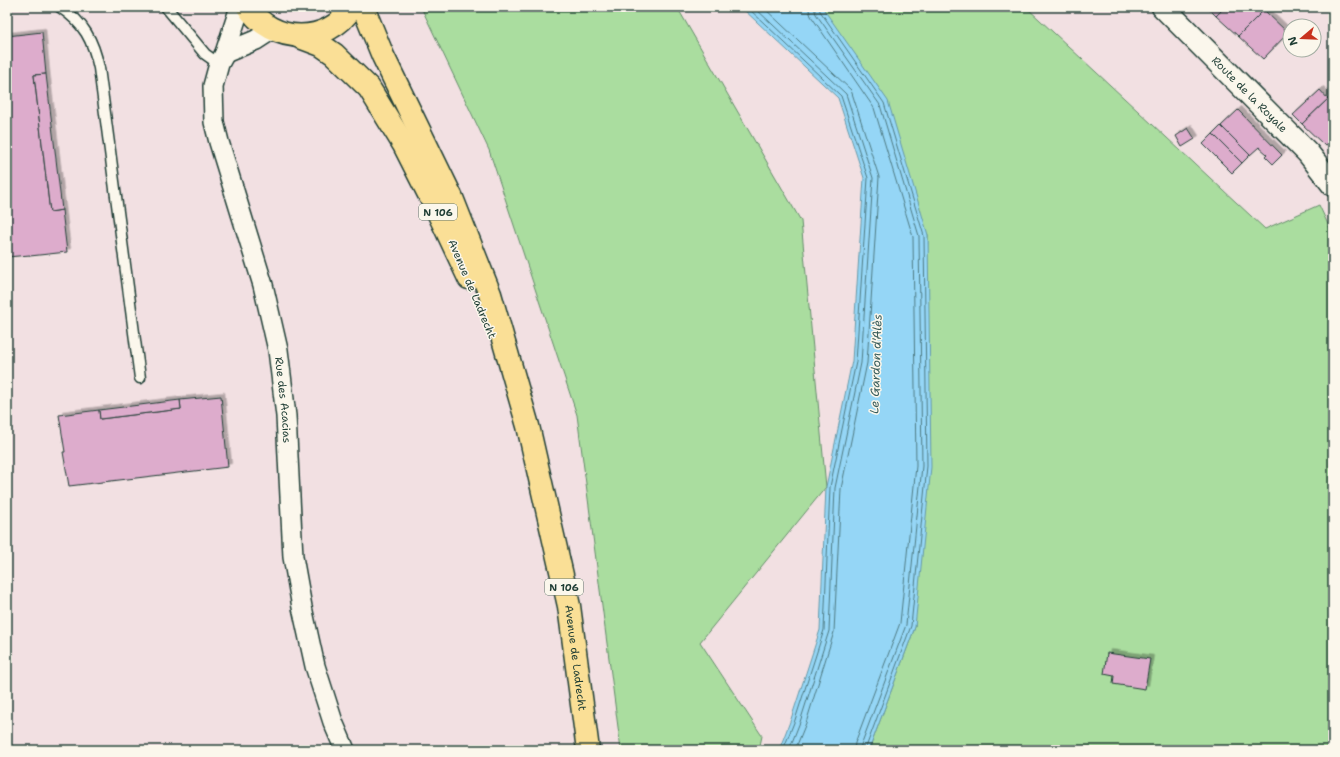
<svg xmlns="http://www.w3.org/2000/svg" width="1340" height="757" font-family="'Shantell Sans',sans-serif">
<defs>
<filter id="shadow"><feDropShadow dx="3.5" dy="-3.5" stdDeviation="0" flood-color="#0004"/></filter>
</defs>
<rect width="100%" height="100%" fill="#f2e0e2"/>
<filter id="ink" filterUnits="userSpaceOnUse"><feTurbulence type="fractalNoise" baseFrequency=".025" numOctaves="2"/><feDisplacementMap in="SourceGraphic" scale="8" xChannelSelector="R" yChannelSelector="G"/><feConvolveMatrix kernelMatrix="1 2 1 2 8 2 1 2 1" color-interpolation-filters="sRGB"/></filter>
<g filter="url(#ink)">
<!-- green -->
<g fill="#aadd9f" stroke="#648d6a">
<path d="M421,7H677L801,221L826,487L700,642L762,736L759,750H621L577,415L489,150Z"/>
<path d="M822,7H1026L1265,229L1319,205L1333,235V750H869L915,627L928,235Z"/>
</g>
<!-- water -->
<path fill="#95d6f6" stroke="#6699a8" d="M741,7H822L888,101L928,235L931,467L915,627L869,750H779L791,719L820,630L826,487L852,361L864,178L838,98Z"/>
<g fill="none" stroke-linecap="round" stroke-linejoin="round">
<!-- shore -->
<g stroke="#4e7a82" stroke-width="1">
<path d="M747,7L841,96L868,178L856,362L830,487L824,630L795,720L783,750"/>
<path d="M754,7L846,94L873,178L861,363L835,488L829,631L800,722L789,750"/>
<path d="M763,7L851,90L879,177L867,363L841,489L834,632L806,723L795,750"/>
<path d="M808,7L811,16L874,108L913,237L916,466L900,623L855,743L854,750"/>
<path d="M814,7L816,14L880,105L919,236L922,466L906,625L861,745L860,750"/>
<path d="M819,7L820,11L884,103L924,236L927,466L911,626L865,750"/>
</g>
</g>
<!-- building -->
<g fill="#ddaccc" stroke="#1f3d34" filter="url(#shadow)">
<path d="M1207,7H1225L1216,16Z"/>
<path d="M1225,7H1260L1264,10L1238,36L1216,16Z"/>
<path d="M1264,10L1288,33L1263,59L1238,36Z"/>
<path d="M42,32L46,74L34,75L50,212L62,210L67,252L30,256V255L7,257V36Z"/>
<path d="M46,74L62,210L50,212L34,75Z"/>
<path d="M1320,90L1328,99L1302,124L1293,115Z"/>
<path d="M1328,99L1333,104V139L1325,146L1302,124Z"/>
<path d="M1238,110L1282,155L1273,164L1265,156L1267,154L1259,147L1250,155L1221,126Z"/>
<path d="M1221,126L1250,155L1242,163L1213,134Z"/>
<path d="M1188,128L1195,139L1182,147L1176,136Z"/>
<path d="M1213,134L1242,163L1232,173L1203,144Z"/>
<path d="M221,396L228,467L69,486L63,452H65L59,415L99,410L100,419L181,409L180,400Z"/>
<path d="M180,400L181,409L100,419L99,410Z"/>
<path d="M1107,653L1150,659L1145,689L1113,684L1114,676L1104,674Z"/>
</g>
<g fill="none" stroke-linecap="round" stroke-linejoin="round">
<defs>
<g id="lane">
<path d="M60,7C84,23 93,40 99,68L140,378"/>
<path d="M166,7L205,54L219,64"/>
</g>
<g id="street">
<path id="s1" d="M240,7L225,53L219,64L213,86L214,122L219,142L263,285L278,350L286,416L293,557L302,607L315,666L333,722L345,750"/>
<path d="M225,53L256,40L273,29"/>
</g>
<g id="secondary">
<path id="s2" d="M1163,7L1308,153L1333,185"/>
</g>
<g id="primary">
<path d="M248,7C272,44 328,46 352,7"/>
<path id="s3" d="M365,7V12L383,56L452,198L490,294L528,426L569,606L588,750"/>
<path d="M297,36L321,45L334,54L369,88L404,145L437,210L469,278"/>
</g>
</defs>
<!-- lane casing -->
<use href="#lane" stroke="#1f3d34" stroke-width="13"/>
<!-- street casing -->
<use href="#street" stroke="#1f3d34" stroke-width="22"/>
<!-- secondary casing -->
<use href="#secondary" stroke="#1f3d34" stroke-width="25"/>
<!-- primary casing -->
<use href="#primary" stroke="#1f3d34" stroke-width="25"/>
<!-- lane -->
<use href="#lane" stroke="#fbf7ec" stroke-width="10"/>
<!-- street -->
<use href="#street" stroke="#fbf7ec" stroke-width="19"/>
<!-- secondary -->
<use href="#secondary" stroke="#fbf7ec" stroke-width="22"/>
<!-- primary -->
<use href="#primary" stroke="#fadf96" stroke-width="22"/>
</g>
</g>
<g text-anchor="middle" dominant-baseline="central" stroke-width="3" stroke-linejoin="round" paint-order="stroke">
<!-- shield labels -->
<g fill="#fbf7ec" stroke="#61756b" stroke-width="1">
<rect x="419" y="204" width="38" height="16" rx="3"/>
<rect x="545" y="579" width="38" height="16" rx="3"/>
</g>
<g font-size="10" font-weight="bold" fill="#1f3d34">
<text x="438" y="212">N 106</text>
<text x="564" y="587">N 106</text>
</g>
<!-- street labels -->
<g font-size="11" fill="#1f3d34" stroke="#fbf7ec">
<text stroke="none"><textPath href="#s2" startOffset="123">Route de la Royale</textPath></text>
<text transform="translate(472 289) rotate(67)">Avenue de Ladrecht</text>
<text stroke="none"><textPath href="#s1" startOffset="407">Rue des Acacias</textPath></text>
<text stroke="none"><textPath href="#s3" startOffset="688">Avenue de Ladrecht</textPath></text>
</g>
<!-- water labels -->
<g font-size="12" font-style="italic" fill="#375c5b" stroke="#fbf7ec">
<text transform="translate(876 364) rotate(-88)">Le Gardon d'Alès</text>
</g>
</g>
<!-- margin -->
<rect width="1340" height="757" fill="none" stroke="#fbf7ec" stroke-width="24"/>
<rect x="12" y="12" width="1316" height="733" fill="none" stroke="#1f3d34" stroke-width="1.5" filter="url(#ink)"/>
<!-- north arrow -->
<g transform="translate(1302 38) rotate(251)"><circle r="19" fill="#fbf7ec" stroke="#a3ada2"/>
<path d="M0-3L7 15L0 10L-7 15Z" fill="#c8321e"/>
<text y="-6" font-size="11" font-weight="bold" text-anchor="middle" fill="#1f3d34">N</text>
</g>
</svg>
